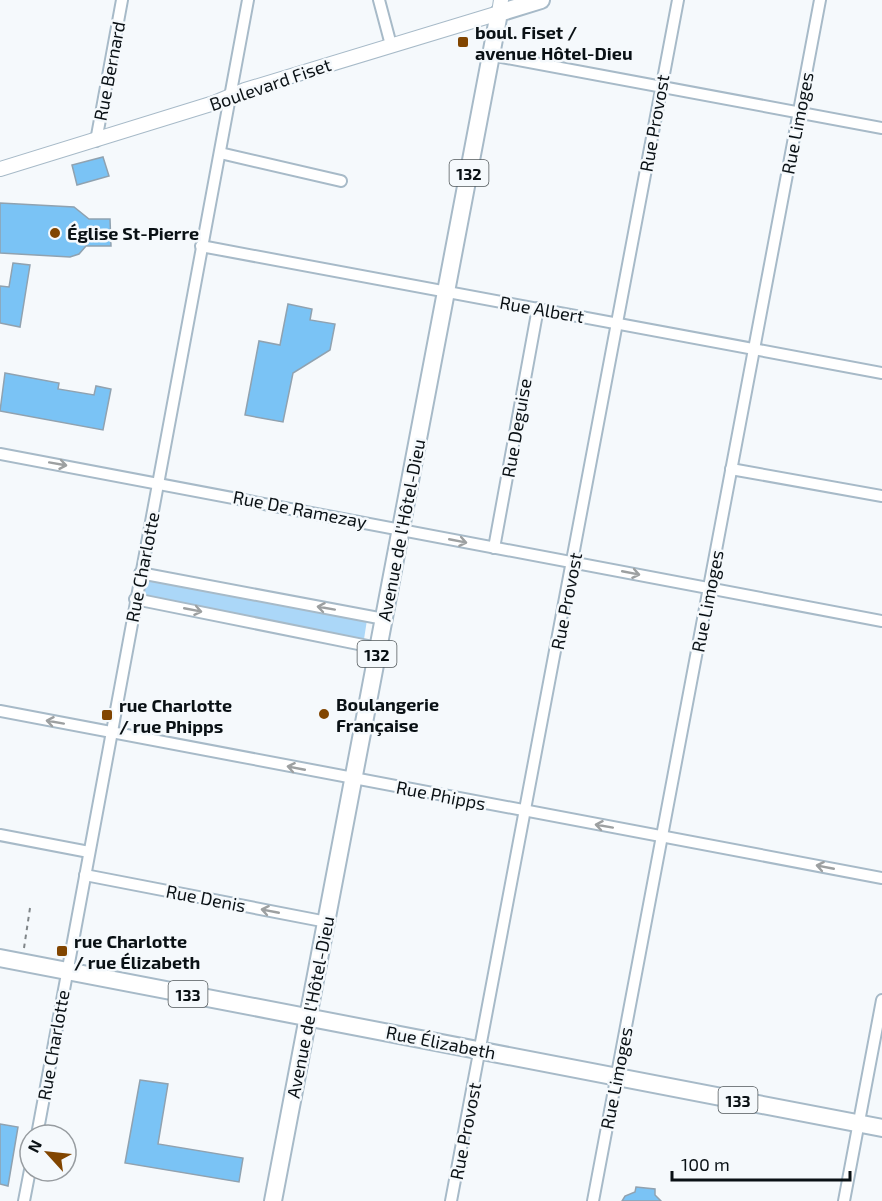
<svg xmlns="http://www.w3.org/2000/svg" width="882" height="1201" font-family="'Exo 2',sans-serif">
<rect width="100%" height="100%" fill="#f5f9fc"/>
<!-- green -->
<path fill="#abd7f8" d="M137,576L367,620L364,639L132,603Z"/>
<!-- building -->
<g fill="#7ac3f5" stroke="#90a2b0" stroke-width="1.5">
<path d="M103,157L109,176L77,185L72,165Z"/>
<path d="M0,203L74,207L89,219H110L111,246H86L79,254L70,257L0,253Z"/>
<path d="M13,263L30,265L20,327L0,323V286L9,287Z"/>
<path d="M288,304L312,309L310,320L335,324L330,350L293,373L283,422L245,415L259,341L280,345Z"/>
<path d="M5,373L59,383L58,389L94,395L96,386L111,389L103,430L0,411Z"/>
<path d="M140,1080L168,1084L158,1144L243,1158L239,1182L125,1163Z"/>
<path d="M0,1124L18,1127L8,1186L0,1184Z"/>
<path d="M636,1187L655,1189V1195L661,1201H622L625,1196L635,1192Z"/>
</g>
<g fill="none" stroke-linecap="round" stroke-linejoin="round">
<defs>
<g id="minor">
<path d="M379,0L391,45"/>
<path d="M491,55L882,128"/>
<path d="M96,141L122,0"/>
<path d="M220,153L341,181"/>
<path d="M201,246L882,373"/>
<path d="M0,454L882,621"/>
<path d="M731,469L882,496"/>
<path d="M494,548L538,308"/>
<path d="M140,573L384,619"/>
<path d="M135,599L378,648"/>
<path d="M0,711L882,878"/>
<path d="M0,835L89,852"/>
<path d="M85,875L327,922"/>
<path d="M37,1135L248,0"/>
<path d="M24,1201L30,1170"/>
<path d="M451,1201L678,0"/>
<path d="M593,1201L820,0"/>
<path d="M844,1201L882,1000"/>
</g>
<path id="tertiary" d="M0,169L214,103L245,90L499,13L501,0"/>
<g id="primary">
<path d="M0,958L882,1128"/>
<path d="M273,1201L499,13L541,0"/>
</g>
</defs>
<!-- minor casing -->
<use href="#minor" stroke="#a7bac8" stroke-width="14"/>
<!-- tertiary casing -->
<use href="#tertiary" stroke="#a7bac8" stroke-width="16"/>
<!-- primary casing -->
<use href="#primary" stroke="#a7bac8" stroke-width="20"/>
<!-- path -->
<path stroke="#808689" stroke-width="2" stroke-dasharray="4.5 4.5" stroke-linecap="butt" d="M24,948L30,908"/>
<!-- minor -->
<use href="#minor" stroke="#fff" stroke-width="10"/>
<!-- tertiary -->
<use href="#tertiary" stroke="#fff" stroke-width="14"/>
<!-- primary -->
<use href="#primary" stroke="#fff" stroke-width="16"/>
</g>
<!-- one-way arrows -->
<defs><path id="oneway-shaft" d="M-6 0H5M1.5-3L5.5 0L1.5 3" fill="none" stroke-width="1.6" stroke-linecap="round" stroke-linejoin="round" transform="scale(1.5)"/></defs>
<g stroke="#9da0a1">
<use href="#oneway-shaft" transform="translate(58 464) rotate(10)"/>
<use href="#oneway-shaft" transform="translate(458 541) rotate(11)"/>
<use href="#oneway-shaft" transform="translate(631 573) rotate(11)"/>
<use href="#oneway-shaft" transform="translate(326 608) rotate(-170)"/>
<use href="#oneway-shaft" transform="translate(193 610) rotate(11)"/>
<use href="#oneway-shaft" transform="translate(55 722) rotate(-170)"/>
<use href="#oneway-shaft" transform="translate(296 768) rotate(-169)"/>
<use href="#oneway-shaft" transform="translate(604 826) rotate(-170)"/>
<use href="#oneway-shaft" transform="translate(825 867) rotate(-169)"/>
<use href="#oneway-shaft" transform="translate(270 911) rotate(-169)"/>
</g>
<!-- markers -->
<g fill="#814500" stroke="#f5f9fc" stroke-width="2">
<rect x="457" y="36" width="12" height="12" rx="3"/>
<circle cx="55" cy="233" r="6"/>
<circle cx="324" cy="714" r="6"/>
<rect x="101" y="709" width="12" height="12" rx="3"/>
<rect x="56" y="945" width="12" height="12" rx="3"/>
</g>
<g text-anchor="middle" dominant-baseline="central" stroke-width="5" stroke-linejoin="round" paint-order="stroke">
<!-- shield labels -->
<g fill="#f5f9fc" stroke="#50575a" stroke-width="1.5">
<rect x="449.5" y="160" width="39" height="26" rx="4.5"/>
<rect x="357.5" y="641" width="39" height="26" rx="4.5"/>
<rect x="168.5" y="981" width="39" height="26" rx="4.5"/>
<rect x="718.5" y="1087" width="39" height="26" rx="4.5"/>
</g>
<g font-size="16" font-weight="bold" fill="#0a1115">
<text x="469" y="173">132</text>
<text x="377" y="654">132</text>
<text x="188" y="994">133</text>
<text x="738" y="1100">133</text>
</g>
<!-- poi labels -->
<g font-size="18" font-weight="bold" fill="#0a1115" stroke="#f5f9fc" text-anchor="start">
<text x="475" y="32">boul. Fiset /<tspan x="475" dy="21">avenue Hôtel-Dieu</tspan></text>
<text x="67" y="233">Église St-Pierre</text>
<text x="336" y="704">Boulangerie<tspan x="336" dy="21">Française</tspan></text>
<text x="119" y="705">rue Charlotte<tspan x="119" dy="21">/ rue Phipps</tspan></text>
<text x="74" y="941">rue Charlotte<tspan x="74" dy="21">/ rue Élizabeth</tspan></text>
</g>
<!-- street labels -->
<g font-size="18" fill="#0a1115" stroke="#f5f9fc">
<text transform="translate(109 71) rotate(-79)">Rue Bernard</text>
<text transform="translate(270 84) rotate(-19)">Boulevard Fiset</text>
<text transform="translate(654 123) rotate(-80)">Rue Provost</text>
<text transform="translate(797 123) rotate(-79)">Rue Limoges</text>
<text transform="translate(542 309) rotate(10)">Rue Albert</text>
<text transform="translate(516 428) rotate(-80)">Rue Deguise</text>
<text transform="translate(300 509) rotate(11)">Rue De Ramezay</text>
<text transform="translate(401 530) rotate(-79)">Avenue de l'Hôtel-Dieu</text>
<text transform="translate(142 567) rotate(-79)">Rue Charlotte</text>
<text transform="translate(566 601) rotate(-79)">Rue Provost</text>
<text transform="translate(707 601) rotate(-79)">Rue Limoges</text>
<text transform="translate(441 795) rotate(11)">Rue Phipps</text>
<text transform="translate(206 898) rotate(11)">Rue Denis</text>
<text transform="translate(310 1007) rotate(-79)">Avenue de l'Hôtel-Dieu</text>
<text transform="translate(441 1042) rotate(11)">Rue Élizabeth</text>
<text transform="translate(53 1045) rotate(-80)">Rue Charlotte</text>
<text transform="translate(616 1078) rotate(-79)">Rue Limoges</text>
<text transform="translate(465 1131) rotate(-79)">Rue Provost</text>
</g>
</g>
<!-- north arrow -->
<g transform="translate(48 1153) rotate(297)"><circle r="28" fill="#f5f9fc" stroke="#979ca0" stroke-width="1.5"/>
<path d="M0-4.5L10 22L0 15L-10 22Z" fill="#814500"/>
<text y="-9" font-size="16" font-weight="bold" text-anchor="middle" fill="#0a1115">N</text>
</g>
<!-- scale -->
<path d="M672 1171v9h178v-9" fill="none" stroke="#0a1115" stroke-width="3"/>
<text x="681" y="1171" font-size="18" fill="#0a1115" stroke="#f5f9fc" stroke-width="4.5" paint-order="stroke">100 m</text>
</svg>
